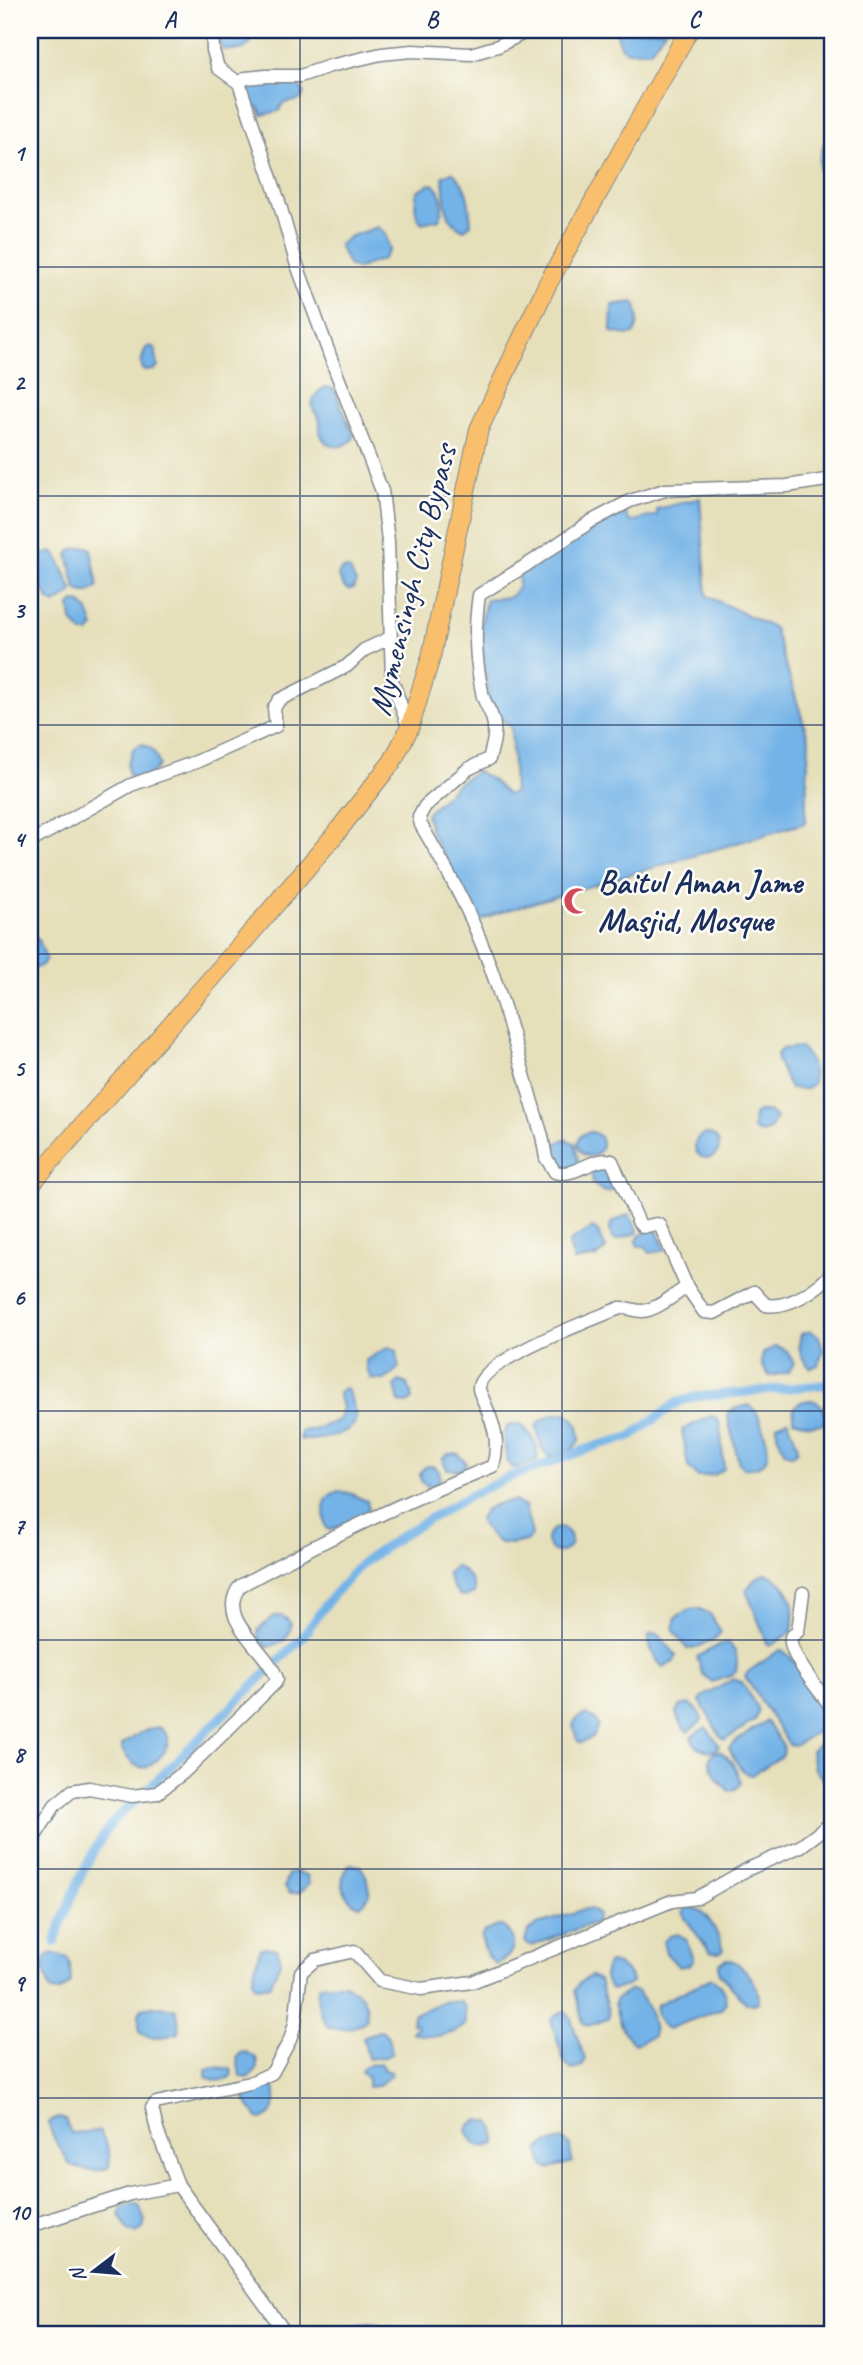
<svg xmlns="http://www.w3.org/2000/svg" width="863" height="2365" font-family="Caveat,sans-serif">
<rect width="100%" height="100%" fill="#fdfcf7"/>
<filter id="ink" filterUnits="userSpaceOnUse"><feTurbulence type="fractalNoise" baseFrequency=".0143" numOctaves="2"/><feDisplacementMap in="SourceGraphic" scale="14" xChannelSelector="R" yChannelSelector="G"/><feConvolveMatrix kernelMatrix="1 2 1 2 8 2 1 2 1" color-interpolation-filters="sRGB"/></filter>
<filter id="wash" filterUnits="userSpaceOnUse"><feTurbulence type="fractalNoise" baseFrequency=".00686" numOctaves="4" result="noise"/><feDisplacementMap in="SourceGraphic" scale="28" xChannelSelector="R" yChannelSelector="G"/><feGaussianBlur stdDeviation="1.57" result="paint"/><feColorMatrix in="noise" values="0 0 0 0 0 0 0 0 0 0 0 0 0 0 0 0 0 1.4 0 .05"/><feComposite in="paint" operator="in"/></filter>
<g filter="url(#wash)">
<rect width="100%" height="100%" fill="#e5dfba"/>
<!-- water -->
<g fill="#73b3e7" stroke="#4771a2" stroke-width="2">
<path d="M236,30L248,32L251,35L250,44L242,50H224L219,43L220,38Z"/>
<path d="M616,30H665L650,51H628L620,46Z"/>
<path d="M249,82H295L304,92C302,104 291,100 282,104L279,111L262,115L259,108L253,106L247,95Z"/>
<path d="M833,139V315L828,312L825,296L819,160L824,143Z"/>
<path d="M452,172C469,185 469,205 471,224L464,230C442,221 445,197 443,176Z"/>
<path d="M430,184L435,185C443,196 444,206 440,219L422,223C413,213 415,203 417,191Z"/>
<path d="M378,227L385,233L390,249L383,259L357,269L348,265L339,245L349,237Z"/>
<path d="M634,302C639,309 639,326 634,334L628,335L611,332L612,305Z"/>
<path d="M150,346L155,348L158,367L154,370L144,371C139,365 143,355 146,348Z"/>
<path d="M326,387L334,389L353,433V439C343,450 327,449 321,435C319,430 321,424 319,418C318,416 314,412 313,409C310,399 318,391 326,387Z"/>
<path d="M700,498L707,596L774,628L809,740L805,823L495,914L478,922L431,832L426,814L458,783L477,771L493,781L508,795L514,792L511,727L500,718L489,701L479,635L486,599L510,597L518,588L519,575L582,531L624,512L630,522L657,515V509Z"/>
<path d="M88,547L91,549L98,585C94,593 83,594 76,589L68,554L73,549Z"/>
<path d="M51,552L57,555L73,592L55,604L49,600L31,567L33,558Z"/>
<path d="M346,569L350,570L356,583L353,589L348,590L344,587L338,575L341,570Z"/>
<path d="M74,602L81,603L88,611L94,627L89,633H82L72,621L70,606Z"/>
<path d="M141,744C153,747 156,754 159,765C153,774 140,781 129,777L127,764L133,749Z"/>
<path d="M35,938L39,940L46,959L42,965L30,971V941Z"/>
<path d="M799,1047C810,1054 815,1070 813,1083L807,1089H790L777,1060V1054L782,1049Z"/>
<path d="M768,1111L776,1117L770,1130L761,1133L753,1130L754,1115L758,1112Z"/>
<circle cx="590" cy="1144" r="12"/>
<circle cx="707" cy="1146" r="12"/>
<path d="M564,1139L575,1143L579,1165L563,1172L553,1163L550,1148Z"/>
<path d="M609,1165L614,1187L611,1191L604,1192L593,1184L591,1169Z"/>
<path d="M629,1214L638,1230L637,1233L616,1240L612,1238L610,1230L611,1223Z"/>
<path d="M655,1227L666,1250L650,1253L645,1246H638L636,1242L639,1236Z"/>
<path d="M593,1228L598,1232L606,1249L597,1257L574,1261L569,1244L570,1241Z"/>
<path d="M810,1331L819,1336L823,1351L818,1365L811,1368C800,1359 797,1348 801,1334Z"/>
<path d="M776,1346L787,1351L794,1363L789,1372L770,1376C762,1368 760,1364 763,1353Z"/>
<path d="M389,1347L397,1351L399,1367L392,1375L384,1380L371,1379L366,1367V1360Z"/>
<path d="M399,1381L407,1384L412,1393V1399L408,1403L399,1402L395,1386Z"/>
<path d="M344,1388L347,1389C350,1397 358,1414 355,1422C350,1435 310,1443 299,1439L302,1430H313L339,1420L342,1407L338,1393Z"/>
<path d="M809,1400C820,1400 824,1408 826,1419L822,1424L810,1425L793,1420L794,1407L801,1402Z"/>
<path d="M749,1405C759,1411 761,1424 765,1435C771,1455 768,1470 743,1468L739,1463L727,1415L730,1410Z"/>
<path d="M566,1413C578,1420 579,1427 580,1440L571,1451L550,1458L542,1450L536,1426C544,1416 553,1414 566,1413Z"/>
<path d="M710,1416L716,1417L720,1424L724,1469L714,1475L698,1477L688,1467L682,1430Z"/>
<path d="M788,1420L798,1447L797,1452L792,1455L785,1452L777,1435V1425Z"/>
<path d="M520,1424C532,1434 539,1444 537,1460L516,1468L511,1467L507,1462L503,1434L508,1426Z"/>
<path d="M457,1453L466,1463L462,1470L447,1469L442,1459L448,1454Z"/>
<circle cx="430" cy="1476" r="10"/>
<path d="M339,1491L349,1493L367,1501L369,1510L362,1516L330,1530L326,1527C323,1512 321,1495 339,1491Z"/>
<path d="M515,1501L525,1507L532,1534L528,1540C501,1549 492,1543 479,1520C484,1505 501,1502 515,1501Z"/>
<circle cx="559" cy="1540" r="12"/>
<path d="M455,1566C465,1570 475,1581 474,1593L465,1597L459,1595L452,1585L447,1573Z"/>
<path d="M767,1573C793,1588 796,1603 792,1632L772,1645H768L746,1590L756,1578Z"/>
<path d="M698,1608L710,1614L721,1632C714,1642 700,1647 687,1649L673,1629L676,1617L690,1609Z"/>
<path d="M274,1616H283L291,1623C291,1638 281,1644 267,1647L258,1639V1630Z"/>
<path d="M654,1633L658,1634L676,1655L674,1662L663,1667C654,1658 648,1647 649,1635Z"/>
<path d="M728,1643C737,1650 738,1661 736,1671L730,1676L712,1682L702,1673L697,1657L721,1644Z"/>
<path d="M780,1650L790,1656L831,1713V1723L794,1746L789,1745L745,1676L749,1671Z"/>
<path d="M733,1679L742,1682L759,1711L755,1720L725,1740L721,1738L700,1701L704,1696Z"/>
<path d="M690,1704L697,1709L702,1719L700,1723L688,1731L683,1727L676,1713L680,1706Z"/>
<path d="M586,1714L596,1720L598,1726L593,1737L581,1743L577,1740L573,1725L578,1717Z"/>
<path d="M766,1721L783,1746L784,1751L780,1757L752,1775C740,1773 735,1759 729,1748L738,1739Z"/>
<path d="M158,1727C175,1736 168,1748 158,1759C143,1775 132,1766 122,1750V1745L142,1732Z"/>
<path d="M706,1727L719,1745L715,1751C703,1751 694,1748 691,1736Z"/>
<path d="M833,1735V1792L814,1768L811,1751L823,1740Z"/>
<path d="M719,1751C732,1758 737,1770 741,1783L736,1789L729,1791C718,1781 713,1773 709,1760L712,1754Z"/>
<path d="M350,1864L360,1866C370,1879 375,1896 360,1906C343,1902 336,1876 350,1864Z"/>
<path d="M295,1872L307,1875L309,1884L299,1893H290L285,1887L288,1874Z"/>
<path d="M688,1907C707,1907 718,1934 723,1950L719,1953L710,1952L685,1918L683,1911Z"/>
<path d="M584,1909H591L598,1914L596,1922L532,1946L528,1945L525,1942L528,1931L537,1925Z"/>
<path d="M498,1926H502C520,1939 515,1957 495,1964L487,1956L481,1938L484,1932Z"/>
<path d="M678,1934L686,1939L693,1960L689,1965L679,1967L666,1953L663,1942L670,1936Z"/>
<path d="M265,1947L277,1949L281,1961L270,1985L256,1987L252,1980L260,1949Z"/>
<path d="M52,1953L68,1958L70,1964L71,1982C66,1988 58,1994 50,1990L44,1969L46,1956Z"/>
<path d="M727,1959C741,1960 763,1988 758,2002L752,2005L746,2003L719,1973V1964Z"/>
<path d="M609,1963C619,1963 631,1973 632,1982L627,1986L612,1990C604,1982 602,1972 609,1963Z"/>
<path d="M591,1976L599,1980L609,2014L608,2019L587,2026L583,2023L575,1991L579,1983Z"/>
<path d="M712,1978C720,1983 728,1996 725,2005L721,2009L668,2029C660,2026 654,2013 656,2005Z"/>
<path d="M325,1984H345L362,1996L367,2007L366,2020C355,2029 341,2031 328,2027C321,2016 314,1999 319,1986Z"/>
<path d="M631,1990L638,1992C647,2004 655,2020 653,2036L636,2044C623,2039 617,2016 614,2003L615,2000Z"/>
<path d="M443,2001L460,2002L465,2007L466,2024C453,2037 428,2039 412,2032L417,2027L416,2024H412L413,2015Z"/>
<path d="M152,2006L176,2009L179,2023L178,2033C167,2037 149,2040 139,2032V2014L142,2008Z"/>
<path d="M564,2011L570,2016L585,2060L582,2066L572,2070L564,2062L551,2020L555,2015Z"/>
<path d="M379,2031H383L388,2037L392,2053L385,2057L368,2059L363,2037Z"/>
<path d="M246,2052L256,2058C259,2069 256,2074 246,2078L240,2076L237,2057L241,2053Z"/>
<path d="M379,2063L382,2064L385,2071H390L391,2075L378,2086L368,2087V2079L361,2071L365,2066Z"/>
<path d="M216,2067L231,2069L232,2075L229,2079L215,2081L206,2077V2070Z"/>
<path d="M265,2084L274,2087C277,2101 276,2121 257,2119L244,2097V2091Z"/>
<path d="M60,2117L65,2119L71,2133L99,2131C107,2143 111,2153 109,2167C94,2174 84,2170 69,2164C63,2149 50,2138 49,2122Z"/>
<path d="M479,2120L490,2122L495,2129L496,2144C480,2149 473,2146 467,2130L469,2125Z"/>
<path d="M563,2140L570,2146L572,2162L549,2169L544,2167L538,2150L546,2144Z"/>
<path d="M133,2203L139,2205L145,2221L143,2229L137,2233L129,2231L119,2215L122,2207Z"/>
<path d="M372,2322L380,2324L385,2335H342V2330L359,2323Z"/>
</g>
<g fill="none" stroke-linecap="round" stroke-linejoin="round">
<!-- canal -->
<g stroke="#73b3e7" stroke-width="9">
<path d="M273,1666L301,1639L329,1600L361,1564L405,1533L471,1495L507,1478L599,1445L630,1437L678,1402L694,1397L833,1384"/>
<path d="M144,1793L271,1668"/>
<path d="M55,1942C69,1901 86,1858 112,1823C120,1813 131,1805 140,1797"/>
</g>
</g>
</g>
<g filter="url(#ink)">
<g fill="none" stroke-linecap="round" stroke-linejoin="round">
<defs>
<g id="minor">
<path d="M212,30L213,50L218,68L239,83L279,202L296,262L333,364L382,491L388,541L392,680L409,729"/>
<path d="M239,83L246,78L266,76H300L330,66L381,54L412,51L471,54L498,46L529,30"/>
<path d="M833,479L787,486L665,490L630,501L590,522L536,559L479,595C474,630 475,656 482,692C483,701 489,708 492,717C497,731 493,745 489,759L468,769L425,806L419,817L421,825C441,859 461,894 476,930C504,996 521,1068 542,1136L546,1158L555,1172C575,1178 593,1156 612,1161L639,1223L643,1227L656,1224L660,1225L687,1287L704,1312L714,1313L754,1292L766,1305C789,1309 819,1288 833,1272"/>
<path d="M30,842L131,785L196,762L276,726L274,708L279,700L347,666L364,650L390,638"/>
<path d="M803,1593L798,1631L791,1637C787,1654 822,1694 833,1709"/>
<path d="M30,1844L55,1805L72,1791L89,1788L132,1796L157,1793L184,1772L275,1683L277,1679C268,1649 214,1620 240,1586C322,1540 406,1501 493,1466C500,1443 494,1425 485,1404C483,1399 480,1394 479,1389C476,1362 596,1318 620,1308C629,1307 634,1311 642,1311C657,1310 675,1294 687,1287"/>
<path d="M178,2185L157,2130L152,2108L156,2103L250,2083L272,2073L290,2040L295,2023L301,1972L315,1960L354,1951L380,1981L421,1989L472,1982L672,1901L697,1898L748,1869L801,1846L833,1822"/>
<path d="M30,2226L130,2194L178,2185L287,2335"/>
</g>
<path id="highway" d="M30,1185L239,947L333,837L392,762L409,729L431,657L479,429L547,285L689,30"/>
</defs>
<!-- minor casing -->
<use href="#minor" stroke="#80878c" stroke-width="15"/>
<!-- highway casing -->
<use href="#highway" stroke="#80878c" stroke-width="20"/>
<!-- minor -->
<use href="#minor" stroke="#fff" stroke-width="12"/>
<!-- highway -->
<use href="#highway" stroke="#f9bf6d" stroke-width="18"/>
</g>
</g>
<!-- grid -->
<path fill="none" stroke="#1b2f5e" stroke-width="2" stroke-opacity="0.55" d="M300,30V2335M562,30V2335M30,267H833M30,496H833M30,725H833M30,954H833M30,1182H833M30,1411H833M30,1640H833M30,1869H833M30,2098H833"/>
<!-- icons -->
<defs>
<symbol id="mosque-bare" viewBox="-9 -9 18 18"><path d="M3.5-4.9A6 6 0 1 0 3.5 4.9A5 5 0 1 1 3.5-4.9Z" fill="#d1495b" stroke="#fdfcf7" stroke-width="2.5" paint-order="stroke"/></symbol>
</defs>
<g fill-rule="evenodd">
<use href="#mosque-bare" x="558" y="882" width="38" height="38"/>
</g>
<g text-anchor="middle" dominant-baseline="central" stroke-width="5" stroke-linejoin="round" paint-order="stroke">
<!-- street labels -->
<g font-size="33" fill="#1b2f5e" stroke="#fdfcf7">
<text transform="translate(412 580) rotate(-76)">Mymensingh City Bypass</text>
</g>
<!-- poi labels -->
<g font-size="33" font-weight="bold" fill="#1b2f5e" stroke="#fdfcf7" text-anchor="start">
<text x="598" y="882">Baitul Aman Jame<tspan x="598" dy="38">Masjid, Mosque</tspan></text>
</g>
</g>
<!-- margin -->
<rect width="863" height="2365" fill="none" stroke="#fdfcf7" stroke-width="77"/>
<!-- north arrow -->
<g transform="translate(94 2271) rotate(254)" stroke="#fdfcf7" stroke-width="5" paint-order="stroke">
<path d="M0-5L12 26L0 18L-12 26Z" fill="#1b2f5e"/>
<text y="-10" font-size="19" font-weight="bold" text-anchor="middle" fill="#1b2f5e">N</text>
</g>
<rect x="38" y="38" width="786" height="2288" fill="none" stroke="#1b2f5e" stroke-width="2.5"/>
<g font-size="23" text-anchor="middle" font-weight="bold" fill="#1b2f5e">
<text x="170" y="27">A</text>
<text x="432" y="27">B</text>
<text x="694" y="27">C</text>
<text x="19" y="161">1</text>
<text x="19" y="390">2</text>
<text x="19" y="618">3</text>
<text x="19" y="847">4</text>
<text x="19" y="1076">5</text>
<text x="19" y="1305">6</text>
<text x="19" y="1534">7</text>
<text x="19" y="1762">8</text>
<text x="19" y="1991">9</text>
<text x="19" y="2220">10</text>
</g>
</svg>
